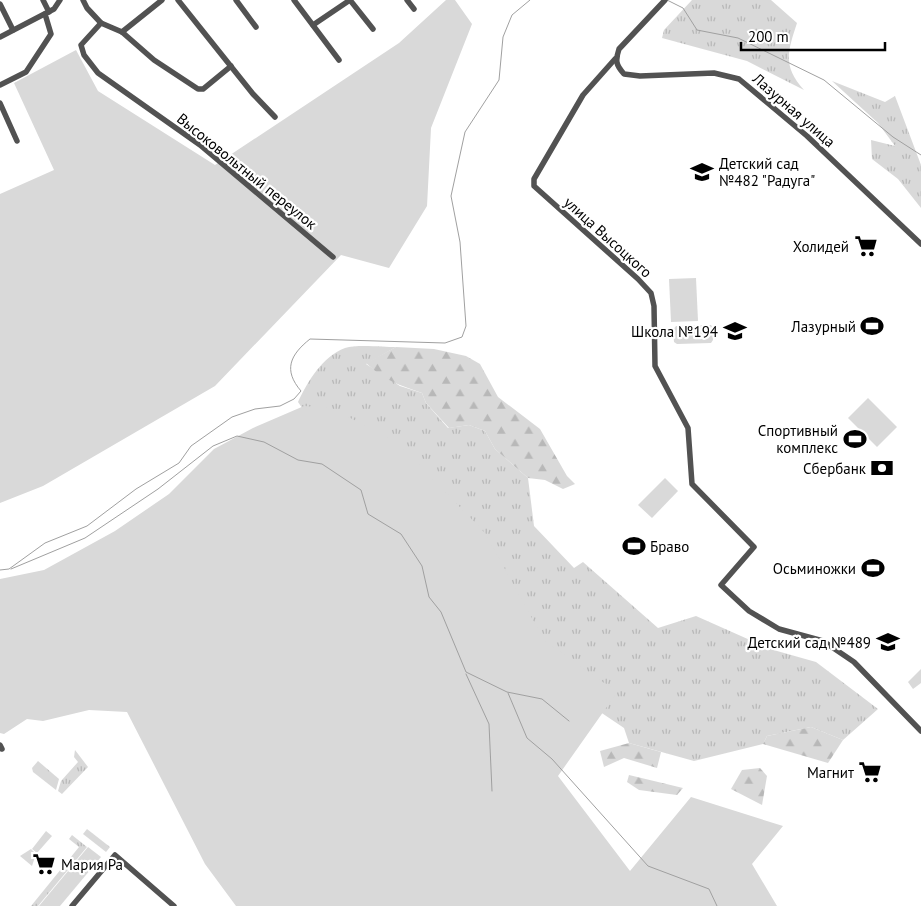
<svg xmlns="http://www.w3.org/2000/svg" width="921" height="906" font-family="'PT Sans',sans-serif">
<defs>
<pattern id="grass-tufts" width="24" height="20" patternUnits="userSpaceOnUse" patternTransform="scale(1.25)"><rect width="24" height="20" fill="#d9d9d9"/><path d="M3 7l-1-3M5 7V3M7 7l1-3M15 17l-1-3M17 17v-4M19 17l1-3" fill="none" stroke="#b8b8b8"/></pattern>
<pattern id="forest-firs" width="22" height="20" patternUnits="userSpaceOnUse" patternTransform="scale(1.25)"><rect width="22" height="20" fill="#d9d9d9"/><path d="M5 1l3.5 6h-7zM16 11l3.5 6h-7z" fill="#b8b8b8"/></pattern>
</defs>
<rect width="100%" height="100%" fill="#fff"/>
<!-- grass -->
<g fill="url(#grass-tufts)">
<path d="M692,0H771L797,23C788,51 782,66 804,90L747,61L662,38L664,30Z"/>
<path d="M832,81L885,102L895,96L921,165V208L898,179L872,159L871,140L895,146L878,123Z"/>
<path d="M396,347L366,364L400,386L422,393L426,403L448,428L469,425L485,431L495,449L528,478L534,526L574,568L583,562L658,628L696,616L770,649L816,662L878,709L843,740L811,727L767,736L763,744L694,761L629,743L624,728L578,697L309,418L298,402C308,381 322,357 345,348C357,344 383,347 396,347Z"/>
<path d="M75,750L88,767L62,794L58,791L61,781L78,762L74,757Z"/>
<path d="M38,761L59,779L56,790L33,772L32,768Z"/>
<path d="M87,829L110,847L106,852L83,834Z"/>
<path d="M72,835L87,847L38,906H31L79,847L69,839Z"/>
<path d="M31,849L36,854L32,866L20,856Z"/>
</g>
<!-- forest -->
<g fill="url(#forest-firs)">
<path d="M396,347L434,349L466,356L480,364L498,397L540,429L567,476L575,484L563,489L545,480L528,478L495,449L485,431L469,425L449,428L426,403L422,393C401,386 382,379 366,363Z"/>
<path d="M811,727L843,740L828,763L763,744L767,736Z"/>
<path d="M629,743L661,752L657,768L624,758L604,767L600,751Z"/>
<path d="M760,768L767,776L762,805L731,789L742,770Z"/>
<path d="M629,775L683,788L677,795L639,790L627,782Z"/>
</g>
<!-- green -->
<g fill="#d9d9d9">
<path d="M446,0H455L472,24L431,128L427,206L389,268L341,255L215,386L43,486L0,503V194L54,170L14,83L76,50L98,91L215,165L399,43Z"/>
<path d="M696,278L698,321L671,322L669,279Z"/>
<path d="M711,325L713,328V340L711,343L677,344L674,342L673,330L676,326Z"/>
<path d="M868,398L897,427L877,447L848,418Z"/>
<path d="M304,406L331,408L397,442L485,533L544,640L601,681L618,691L558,776L630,871L691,797L783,826L752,864L777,906H236L205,864L127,712L89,710L43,721L27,719L4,734L0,733V579L44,570L115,531L169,494L214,449L253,428Z"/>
<path d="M665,478L678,491L652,518L638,505Z"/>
<path d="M921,669V683L913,689L908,682Z"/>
<path d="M46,831L52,836L37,853L32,849Z"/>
<path d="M88,847L101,857L60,906H39Z"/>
</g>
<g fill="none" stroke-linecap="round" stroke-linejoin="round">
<!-- stream -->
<g stroke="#a0a0a0" stroke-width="1">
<path d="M667,0L683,8L697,30L738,38L824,80L893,137L921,155"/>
<path d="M11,569L85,538L158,489L213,446L237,436L264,442L298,460L322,464L361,490L368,514L401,534L422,566L429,597L441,612L466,672L507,692L542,699L569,721"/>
<path d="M0,570L9,569L45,543L87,526L136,489L179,463L191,446L232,417L255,409L280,406L294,399L301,391C283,370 290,355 310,339L445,343L462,337L466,326L460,242L451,196L465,132L499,80L503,37L512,15L530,0"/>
<path d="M466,674L489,724L492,791"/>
<path d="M508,693L527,738L552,759L648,866L709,889L717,906"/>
</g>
<!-- minor -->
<g stroke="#525252" stroke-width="5.5">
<path d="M43,0L49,12"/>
<path d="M83,0L87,8L101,23L122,32L154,60L198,89H203L231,66"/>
<path d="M178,0L253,94L275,117"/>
<path d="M236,0L256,27"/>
<path d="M294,0L339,60"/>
<path d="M350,0L373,29"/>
<path d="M407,0L414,9"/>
<path d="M665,0L619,49C615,61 616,65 624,74L640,76L714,73L739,79L807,136L921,244"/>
<path d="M0,4L13,30"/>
<path d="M101,23L81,45L84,55L98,73L200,145L333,257"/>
<path d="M313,25L350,0"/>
<path d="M122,32L162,0"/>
<path d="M0,37L54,9L60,0"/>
<path d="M615,59L583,95L534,179V186L638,279L651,293L654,306L655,366L688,428L692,484L754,547L721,585L749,611L779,629L823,641L854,662L921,731"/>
<path d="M0,85L26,72L51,34L45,14"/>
<path d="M0,103L17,141"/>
<path d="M0,745L2,749"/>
<path d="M72,906L115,855L174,906"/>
</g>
</g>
<!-- icons -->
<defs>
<symbol id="school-bare" viewBox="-9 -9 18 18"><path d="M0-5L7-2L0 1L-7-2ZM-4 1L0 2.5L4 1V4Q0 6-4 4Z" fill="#000" stroke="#fff" stroke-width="2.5" paint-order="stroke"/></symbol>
<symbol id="supermarket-bare" viewBox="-9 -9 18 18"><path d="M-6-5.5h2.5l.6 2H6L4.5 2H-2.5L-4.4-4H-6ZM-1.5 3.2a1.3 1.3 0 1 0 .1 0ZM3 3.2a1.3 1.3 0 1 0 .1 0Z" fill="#000" stroke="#fff" stroke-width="2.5" paint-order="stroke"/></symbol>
<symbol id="stadium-bare" viewBox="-9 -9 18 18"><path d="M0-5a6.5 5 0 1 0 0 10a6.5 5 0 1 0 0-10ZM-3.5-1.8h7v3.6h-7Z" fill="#000" stroke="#fff" stroke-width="2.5" paint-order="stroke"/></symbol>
<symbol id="bank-bare" viewBox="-9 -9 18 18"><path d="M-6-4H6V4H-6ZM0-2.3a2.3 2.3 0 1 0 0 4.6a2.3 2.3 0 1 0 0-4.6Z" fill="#000" stroke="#fff" stroke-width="2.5" paint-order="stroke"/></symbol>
</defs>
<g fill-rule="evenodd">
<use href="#school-bare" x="686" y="156" width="32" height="32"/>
<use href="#supermarket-bare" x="850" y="230" width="32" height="32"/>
<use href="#stadium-bare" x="856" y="310" width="32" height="32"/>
<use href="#school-bare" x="719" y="315" width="32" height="32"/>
<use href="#stadium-bare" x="839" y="423" width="32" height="32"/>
<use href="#bank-bare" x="866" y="452" width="32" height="32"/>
<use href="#stadium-bare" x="618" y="530" width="32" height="32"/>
<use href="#stadium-bare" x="857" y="552" width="32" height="32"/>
<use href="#school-bare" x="872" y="626" width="32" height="32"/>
<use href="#supermarket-bare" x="854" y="756" width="32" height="32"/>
<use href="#supermarket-bare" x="28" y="848" width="32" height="32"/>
</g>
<g text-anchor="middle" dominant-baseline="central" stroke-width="4.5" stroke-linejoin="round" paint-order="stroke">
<!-- street labels -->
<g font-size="15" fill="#000" stroke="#fff">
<text transform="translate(794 110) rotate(41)">Лазурная улица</text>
<text transform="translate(247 171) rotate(39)">Высоковольтный переулок</text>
<text transform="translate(608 237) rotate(42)">улица Высоцкого</text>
</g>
<!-- poi labels -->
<g font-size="15" fill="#000" stroke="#fff" text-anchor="end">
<text x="719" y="163" text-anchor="start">Детский сад<tspan x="719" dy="17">№482 "Радуга"</tspan></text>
<text x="849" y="246">Холидей</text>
<text x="856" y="326">Лазурный</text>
<text x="718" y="331">Школа №194</text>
<text x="838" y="430">Спортивный<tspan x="838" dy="17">комплекс</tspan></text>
<text x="866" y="468">Сбербанк</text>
<text x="650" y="546" text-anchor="start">Браво</text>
<text x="856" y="568">Осьминожки</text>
<text x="871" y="642">Детский сад №489</text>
<text x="854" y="772">Магнит</text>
<text x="61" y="864" text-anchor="start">Мария Ра</text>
</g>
</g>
<!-- scale -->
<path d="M741 42v8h144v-8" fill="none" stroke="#000000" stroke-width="2.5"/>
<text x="748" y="42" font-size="15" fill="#000000" stroke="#ffffff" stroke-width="4" paint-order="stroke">200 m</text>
</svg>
